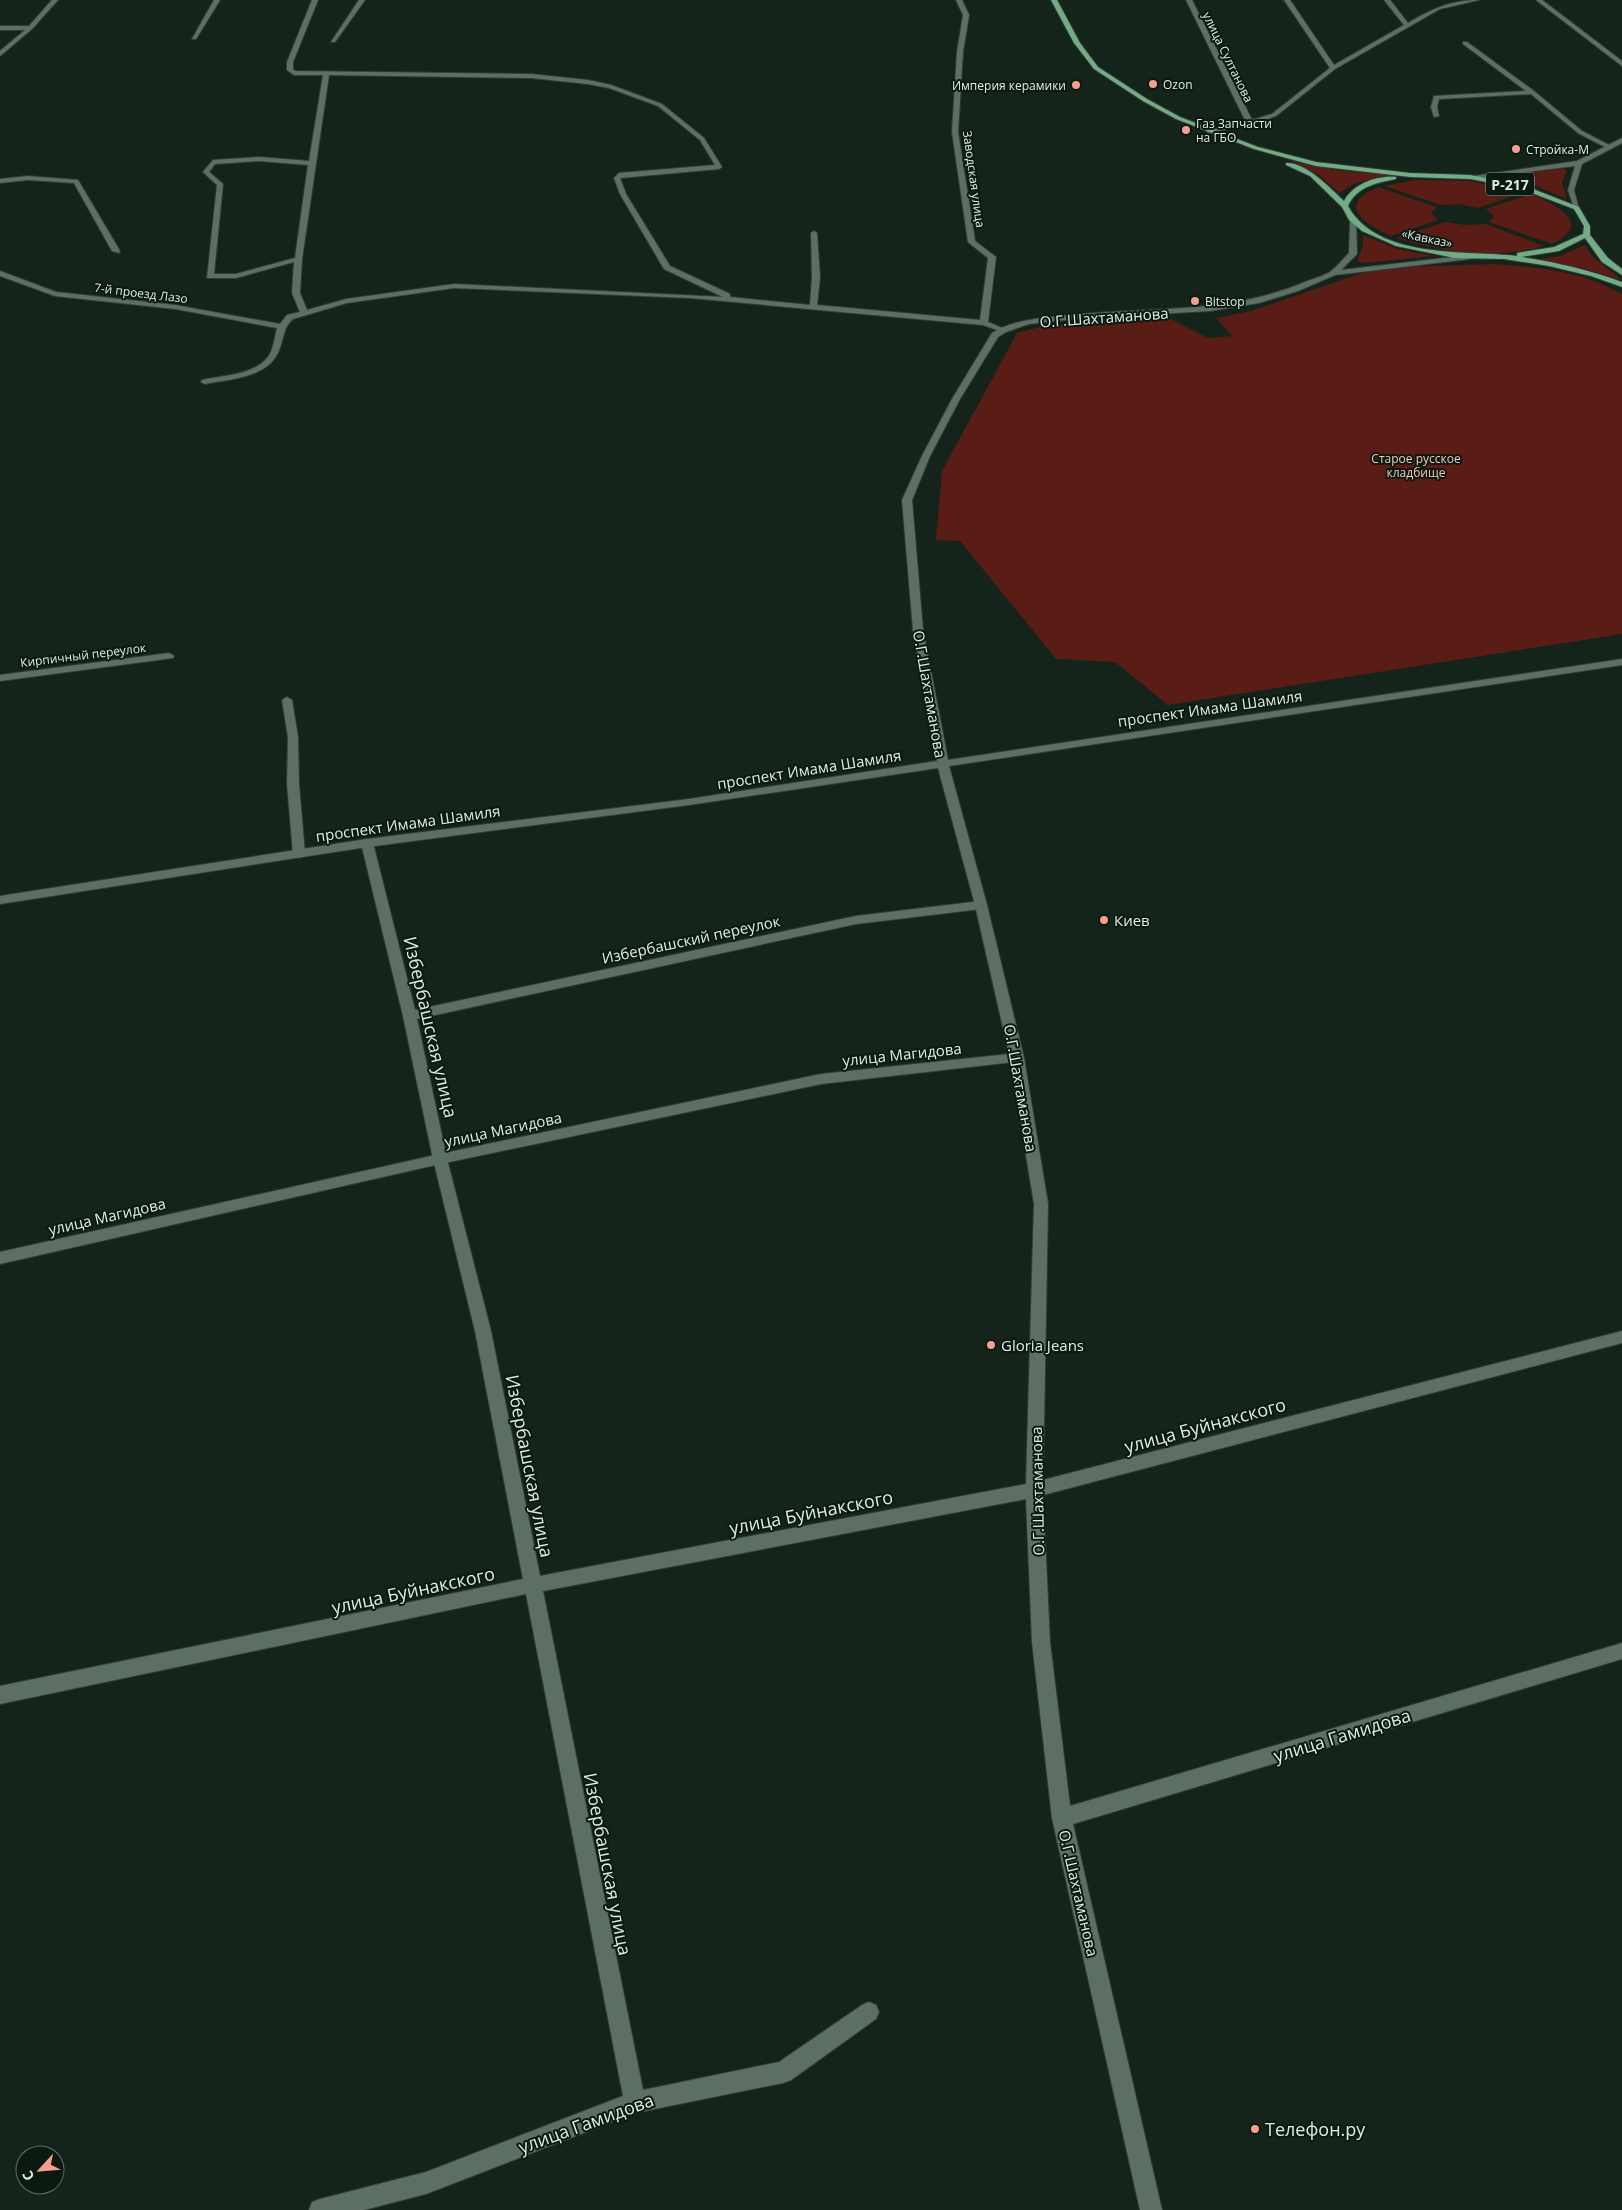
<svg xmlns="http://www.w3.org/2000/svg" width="1622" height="2210" font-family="'Open Sans',sans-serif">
<rect width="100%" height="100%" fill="#14241a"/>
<!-- green -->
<g fill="#591d15">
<path d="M1290,161L1334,170L1391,175L1356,183L1339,193L1319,175Z"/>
<path d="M1562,169L1567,170L1562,182L1567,199L1536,186L1492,177Z"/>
<path d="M1414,180L1470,181L1524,192L1478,208L1459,204L1441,205L1384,186Z"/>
<path d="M1378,187L1436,207L1431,213L1438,220L1391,236C1365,224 1335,205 1378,187Z"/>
<path d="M1532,194C1557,205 1594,224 1552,244L1489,222L1494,216L1486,209Z"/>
<path d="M1445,222L1465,225L1486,224L1544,246C1496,259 1444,253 1396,238Z"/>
<path d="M1363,235L1398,249L1434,256L1364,263L1357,261L1363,246Z"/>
<path d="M1585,245L1593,257L1622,280L1585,269L1534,260L1560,256Z"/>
<path d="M1494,264C1538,267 1583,271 1622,294V634L1168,705L1115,662L1056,659L960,541L936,540L942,471L1017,333L1044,326L1097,321L1171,319L1208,338L1232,336L1216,318L1251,311L1359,274L1401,267Z"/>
</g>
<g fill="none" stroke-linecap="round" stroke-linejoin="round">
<defs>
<g id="minor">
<path d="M52,0H58L32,29L0,56V51L25,30H0V26H29Z"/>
<path d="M214,0H220L196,39H192Z"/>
<path d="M312,0H318L293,62V69L295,71L531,74L588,80L611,85L662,104L704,138L722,167L719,169L620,178L626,194L670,266L730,294V297L810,305L812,277L811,233L814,231L817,233L820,277L817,305L980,320L988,258L968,242L952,132L957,52L963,15L956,0H962L969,15L963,52L958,132L975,241L996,257L988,322L1007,330L1003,332L983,325L690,298L454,288L347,303L293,319C283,327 284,339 279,350C269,378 230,379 205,384L201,382L202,380C224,375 260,375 271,352C274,344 275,336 277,328L175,309L55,296L0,276V271L56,292L175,305L280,324L287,315L300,312L292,293L294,262L236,278H207L217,185L203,172L213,160L259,157L309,161L323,75H294L287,70V62ZM329,75L531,78L588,84L609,88L658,106L700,140L715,165L619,173L614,178L620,194L664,269L723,297L454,284L346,299L307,310L300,293L302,259ZM259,161L308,165L295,258L236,274H214L223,184L209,172L215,164Z"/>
<path d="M359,0H365L335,42H331Z"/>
<path d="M1186,0H1192L1252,120L1272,114L1330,68L1284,0H1290L1334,65L1404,25L1384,0H1390L1408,23C1432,9 1451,0 1479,0L1440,9L1335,69L1276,116L1250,125L1208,133L1206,130L1246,122Z"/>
<path d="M1536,0H1542L1622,61V66Z"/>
<path d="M1463,42H1467L1534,91L1582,131L1611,146V148H1607L1578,133L1531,94L1439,99L1437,107L1439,116L1434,117L1431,107L1434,96L1526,91L1463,44Z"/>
<path d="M28,176L78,180L120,251L119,253L112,251L74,183L28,180L0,183V179Z"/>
<path d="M169,653L174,656L173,658L0,681V675Z"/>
<path d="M287,697L292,700L298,737L299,784L305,854L299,858L293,854L287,784L288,737L282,700Z"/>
<path d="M367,839L373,843L415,1010L856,916L981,901L987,905L981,909L856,924L417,1019L447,1159L491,1331L540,1576L1026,1484L1034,1204L1010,1058L1012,1055H1022L1024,1058L1048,1204L1043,1480L1622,1331V1343L1043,1495L1050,1642L1070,1806L1622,1643V1659L1073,1824L1162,2210H1140L1052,1818L1032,1642L1026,1499L543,1591L643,2090L779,2062L862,2005L869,2002L876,2005L879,2012L876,2019L791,2080L783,2083L635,2113L426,2194L364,2210H309L312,2202L320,2199L426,2172L623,2096L526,1594L0,1704V1686L523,1579L475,1331L433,1159L403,1016L361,843Z"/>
</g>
<g id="secondary">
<path d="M1622,138V143L1582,164L1574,190L1579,209L1574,208L1568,190L1575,166L1470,179L1467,177L1577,161Z"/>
<path d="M1353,219L1356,221L1357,254L1341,270L1470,255L1474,257L1470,259L1335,275L1298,291L1259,303L1210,311L1084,318L1029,324L1006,332L998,337L960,399L930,456L912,500L923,630L948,760L1622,659V665L949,766L987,905L1024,1058L1022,1061L821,1084L440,1164L0,1264V1252L440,1154L821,1074L1009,1054L975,905L938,768L689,805L367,847L0,904V896L367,839L689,799L937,761L913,630L902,500L922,456L952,399L992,333C1015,319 1043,318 1069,315C1149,307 1230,314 1305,282C1313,279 1323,276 1330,272C1337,267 1343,259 1349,253L1350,221Z"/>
</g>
<path id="trunk" d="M1051,0H1057L1080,43L1098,67L1147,99L1180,117L1258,147L1316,162L1410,173L1470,175L1523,185L1579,207L1590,226V235L1608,258L1622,269V275L1602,262L1585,238L1559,251L1521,257C1556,262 1589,270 1622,282V287L1591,276L1549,266L1504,259L1455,258L1396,246L1362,231L1349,220L1342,207L1310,176L1286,165V163C1306,162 1330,188 1344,201C1353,184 1377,175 1396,177V179C1377,183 1357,186 1348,206C1378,260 1466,250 1517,256V253L1554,247L1583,234L1584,226L1574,209L1519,188L1470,179L1410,177L1316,166L1254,149L1176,119L1143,101L1094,69L1074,43Z"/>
</defs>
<!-- minor casing -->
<use href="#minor" stroke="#333e36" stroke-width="2"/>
<!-- secondary casing -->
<use href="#secondary" stroke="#333e36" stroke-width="2"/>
<!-- trunk casing -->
<use href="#trunk" stroke="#333e36" stroke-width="2"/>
<!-- minor -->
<use href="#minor" fill="#5d6f63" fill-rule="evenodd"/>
<!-- secondary -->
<use href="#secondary" fill="#5d6f63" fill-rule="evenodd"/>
<!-- trunk -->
<use href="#trunk" fill="#72ac87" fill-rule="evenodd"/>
</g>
<!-- markers -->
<g fill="#f59d8e" stroke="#0b1a11" stroke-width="2">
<circle cx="1153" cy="84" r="5"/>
<circle cx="1076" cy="85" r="5"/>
<circle cx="1186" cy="130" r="5"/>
<circle cx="1516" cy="149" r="5"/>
<circle cx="1195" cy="301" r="5"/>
<circle cx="1104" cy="920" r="5"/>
<circle cx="991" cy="1345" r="5"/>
<circle cx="1255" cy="2129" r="5"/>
</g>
<g text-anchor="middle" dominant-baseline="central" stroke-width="4" stroke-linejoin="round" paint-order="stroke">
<!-- far-street labels -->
<g font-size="12" fill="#e1ebe4" stroke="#0b1a11">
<text transform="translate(1228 57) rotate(64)">улица Султанова</text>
<text transform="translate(974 179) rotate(82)">Заводская улица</text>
<text transform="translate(1427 238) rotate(12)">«Кавказ»</text>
<text transform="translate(141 293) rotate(7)">7-й проезд Лазо</text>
<text transform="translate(83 655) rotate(-7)">Кирпичный переулок</text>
</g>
<!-- far-poi labels -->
<g font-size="12" fill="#e1ebe4" stroke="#0b1a11" text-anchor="start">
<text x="1163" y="84">Ozon</text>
<text x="1066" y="85" text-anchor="end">Империя керамики</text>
<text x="1196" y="123">Газ Запчасти<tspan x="1196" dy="14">на ГБО</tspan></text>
<text x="1526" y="149">Стройка-М</text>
<text x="1205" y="301">Bitstop</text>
</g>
<!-- far-park labels -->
<g font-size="12" fill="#fbc6bc" stroke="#0b1a11">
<text x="1416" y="458">Старое русское<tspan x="1416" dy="14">кладбище</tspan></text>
</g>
<!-- shield labels -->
<rect fill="#0b1a11" stroke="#a1aca5" stroke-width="1" x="1486" y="172.5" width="48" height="23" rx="4"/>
<g font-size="14" font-weight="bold" fill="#e1ebe4">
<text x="1510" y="184">Р-217</text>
</g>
<!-- street labels -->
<g font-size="15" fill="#e1ebe4" stroke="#0b1a11">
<text transform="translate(1104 317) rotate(-4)">О.Г.Шахтаманова</text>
<text transform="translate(930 694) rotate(80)">О.Г.Шахтаманова</text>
<text transform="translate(1210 708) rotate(-8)">проспект Имама Шамиля</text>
<text transform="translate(809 769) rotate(-9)">проспект Имама Шамиля</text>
<text transform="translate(408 823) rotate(-8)">проспект Имама Шамиля</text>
<text transform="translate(691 939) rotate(-12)">Избербашский переулок</text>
<text transform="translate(902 1054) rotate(-6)">улица Магидова</text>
<text transform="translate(1021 1088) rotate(80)">О.Г.Шахтаманова</text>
<text transform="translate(503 1129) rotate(-12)">улица Магидова</text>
<text transform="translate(107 1216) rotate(-13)">улица Магидова</text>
<text transform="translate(1037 1491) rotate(-91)">О.Г.Шахтаманова</text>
<text transform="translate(1079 1893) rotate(77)">О.Г.Шахтаманова</text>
</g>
<!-- poi labels -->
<g font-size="15" fill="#e1ebe4" stroke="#0b1a11" text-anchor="start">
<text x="1114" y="920">Киев</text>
<text x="1001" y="1345">Gloria Jeans</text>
</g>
<!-- near-street labels -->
<g font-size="18" fill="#e1ebe4" stroke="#0b1a11">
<text transform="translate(431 1027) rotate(77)">Избербашская улица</text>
<text transform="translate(1205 1425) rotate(-15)">улица Буйнакского</text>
<text transform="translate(530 1466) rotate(79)">Избербашская улица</text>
<text transform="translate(811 1512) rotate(-11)">улица Буйнакского</text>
<text transform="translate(413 1590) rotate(-12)">улица Буйнакского</text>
<text transform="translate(1342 1735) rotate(-17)">улица Гамидова</text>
<text transform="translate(608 1864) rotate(79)">Избербашская улица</text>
<text transform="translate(586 2123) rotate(-20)">улица Гамидова</text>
</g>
<!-- near-poi labels -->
<g font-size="18" fill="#e1ebe4" stroke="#0b1a11" text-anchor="start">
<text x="1265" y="2129">Телефон.ру</text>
</g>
</g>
<!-- north arrow -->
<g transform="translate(40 2170) rotate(244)"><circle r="24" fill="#0b1a11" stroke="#616e65"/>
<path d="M0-4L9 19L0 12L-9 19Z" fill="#f59d8e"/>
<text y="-8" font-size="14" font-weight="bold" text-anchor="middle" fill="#e1ebe4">С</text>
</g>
</svg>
